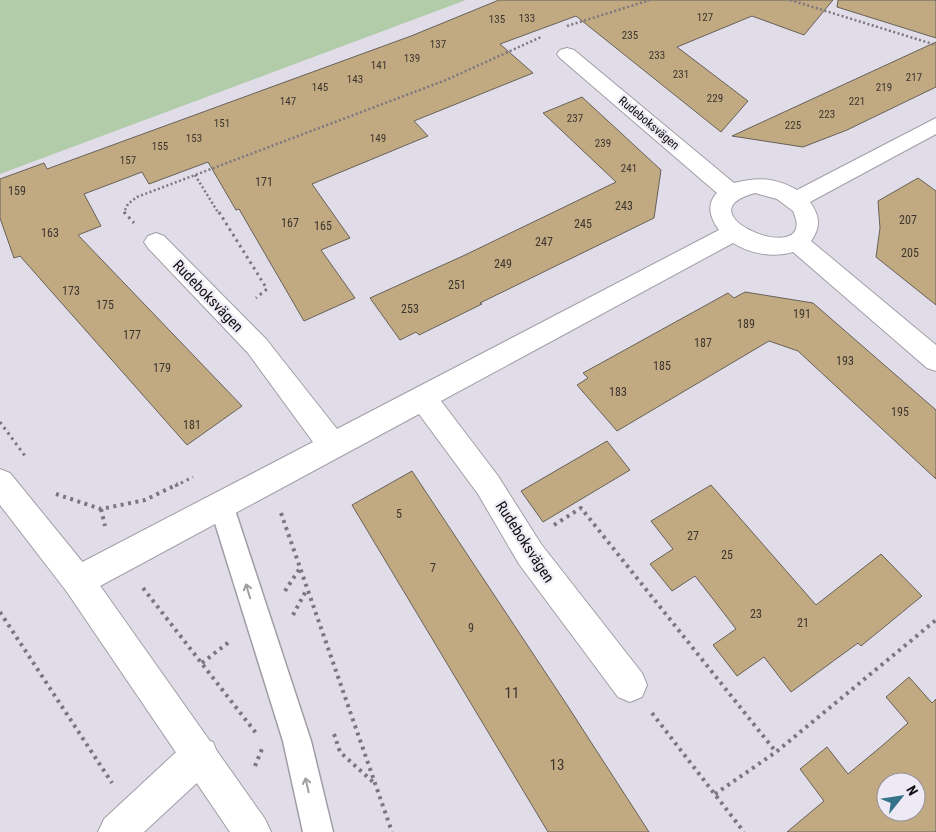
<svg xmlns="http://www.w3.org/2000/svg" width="936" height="832" viewBox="0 0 936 832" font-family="'Roboto Condensed',sans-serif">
	<rect width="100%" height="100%" fill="#e1dde8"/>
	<path fill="#b2cba9" d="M0,0H466L0,174Z"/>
	<path fill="#c1a982" stroke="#676159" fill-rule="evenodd" d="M499,0H833L804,35L752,16L677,47L748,101L721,132L576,16L500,44L533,73L414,121L428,136L312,184L350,238L321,250L355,298L304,321L239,209L236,210L208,162L149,184L142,172L84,194L101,226L78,235L242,406L187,445L20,256L14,258L0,218V179L44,163L47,169L411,36Z
		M838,0H936V38L837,7Z
		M936,42V87L847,130L803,147L732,136Z
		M582,97L661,170L654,218L480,303L482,304L419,335L416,332L400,340L370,298L465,255L616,182L543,113Z
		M918,178L936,191V305L876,257L880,228L878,201Z
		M745,292L813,303L936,410V479L798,351L769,341L617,431L577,385L588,378L583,373L728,293L734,298Z
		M607,441L630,470L543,522L521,491Z
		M412,471L567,705L649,832H548L352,505Z
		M711,485L816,605L881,554L922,596L861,646L858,643L791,692L764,657L737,676L713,645L736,629L713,599L695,576L672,591L650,564L673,549L651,521Z
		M909,677L932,703L936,699V832H787L824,801L800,769L827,747L848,774L883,745L908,723L886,697ZM886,782H916V812H886Z"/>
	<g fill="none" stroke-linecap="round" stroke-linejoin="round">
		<g stroke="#a19da7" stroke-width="3">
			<path id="service" d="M221,493L230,496L233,504L311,741L333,832H303L283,741L209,504L212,496Z"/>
		</g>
		<g stroke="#a19da7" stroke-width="2">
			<path id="minor" d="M567,48L574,50L734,183C757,177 775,177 797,190L936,118V134L810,202C820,216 821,227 811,241L936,345V371L927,368L793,252C773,258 751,254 733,243L441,401L498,476L541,544L642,673L647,685L642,697L630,702L618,697L519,564L478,494L419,414L89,592L78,596L67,592L62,581L67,570L313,442L248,353L148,248L144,242L148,236L156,233L164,236L266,339L337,429L719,230C710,218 706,204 717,193L560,58L557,54L560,50ZM755,193L777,199L793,211C821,271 676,214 755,193Z
				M200,737L213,742L218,755L213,768L144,832H98L104,819L187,742Z"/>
		</g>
		<g stroke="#a19da7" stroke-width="2">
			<path id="tertiary" d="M0,469L10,473L89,570L265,819L271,832H230L67,592L0,505Z"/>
		</g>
		<path stroke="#7a777f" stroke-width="2.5" stroke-dasharray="2 2.5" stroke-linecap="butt" d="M790,0L936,45
			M567,26L650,0
			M195,175L219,214
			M125,214L124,212L128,204L137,197L446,80L541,37"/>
		<path stroke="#7a777f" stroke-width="3" stroke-dasharray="2.5 4" stroke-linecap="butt" d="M124,212L134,223
			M219,212L267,289L256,298
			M0,422L25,456
			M175,486L193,477"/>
		<path stroke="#7a777f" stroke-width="4" stroke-dasharray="3 4.5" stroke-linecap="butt" d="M56,494L101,509L145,500L178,484
			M101,509L105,526
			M281,513L392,832
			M554,525L581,508L776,752
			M143,588L256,733
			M285,591L300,568
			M0,612L112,783
			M293,615L307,589
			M202,663L229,642
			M652,713L744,832
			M334,734L340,752L373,782
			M255,766L262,749
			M715,794L776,752L936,620"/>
		<use href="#service" fill="#fff" fill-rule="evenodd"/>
		<use href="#minor" fill="#fff" fill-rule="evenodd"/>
		<use href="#tertiary" fill="#fff" fill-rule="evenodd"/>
	</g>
	<defs><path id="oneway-shaft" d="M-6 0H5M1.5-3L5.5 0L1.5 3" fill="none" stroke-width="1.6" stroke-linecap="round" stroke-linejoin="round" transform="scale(1.25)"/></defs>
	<g stroke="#9f9fa0">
		<use href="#oneway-shaft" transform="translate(248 591) rotate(-107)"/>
		<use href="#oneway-shaft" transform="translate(307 785) rotate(-103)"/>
	</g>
	<g text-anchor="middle" stroke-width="4.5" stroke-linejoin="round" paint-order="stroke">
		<g font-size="11" fill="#3c352d">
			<text x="705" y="21">127</text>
			<text x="527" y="22">133</text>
			<text x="497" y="23">135</text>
			<text x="630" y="39">235</text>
			<text x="438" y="48">137</text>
			<text x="657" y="59">233</text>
			<text x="412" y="62">139</text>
			<text x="379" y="69">141</text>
			<text x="681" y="78">231</text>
			<text x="914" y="81">217</text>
			<text x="355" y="83">143</text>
			<text x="320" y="91">145</text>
			<text x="884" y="91">219</text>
			<text x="715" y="102">229</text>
			<text x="288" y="105">147</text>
			<text x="857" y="105">221</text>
			<text x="827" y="118">223</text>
			<text x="575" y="122">237</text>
			<text x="222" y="127">151</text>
			<text x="793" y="129">225</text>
			<text x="194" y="142">153</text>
			<text x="378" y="142">149</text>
			<text x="603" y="147">239</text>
			<text x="160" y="150">155</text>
			<text x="128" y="164">157</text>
			<text x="629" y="172">241</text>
		</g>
		<g font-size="12" fill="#0f0e11" stroke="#eeeaf5">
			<text transform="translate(649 123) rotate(40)" y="4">Rudeboksvägen</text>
		</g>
		<g font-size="12" fill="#3c352d">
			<text x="264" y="186">171</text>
			<text x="17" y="195">159</text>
			<text x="624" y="210">243</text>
			<text x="908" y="224">207</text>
			<text x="290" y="227">167</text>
			<text x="583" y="228">245</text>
			<text x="323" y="230">165</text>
			<text x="50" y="237">163</text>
			<text x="544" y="246">247</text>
			<text x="910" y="257">205</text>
			<text x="503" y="268">249</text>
			<text x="457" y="289">251</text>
			<text x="71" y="295">173</text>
			<text x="105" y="309">175</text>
			<text x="410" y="313">253</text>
			<text x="802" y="318">191</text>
			<text x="746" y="328">189</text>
			<text x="132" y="339">177</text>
			<text x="703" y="347">187</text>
			<text x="845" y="365">193</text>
			<text x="662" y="370">185</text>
			<text x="162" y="372">179</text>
			<text x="618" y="396">183</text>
			<text x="900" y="416">195</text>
			<text x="192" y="429">181</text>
			<text x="399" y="518">5</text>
			<text x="693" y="540">27</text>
			<text x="727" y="559">25</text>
			<text x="433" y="572">7</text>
			<text x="756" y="618">23</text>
			<text x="803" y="627">21</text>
			<text x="471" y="632">9</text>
		</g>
		<g font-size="15" fill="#0f0e11" stroke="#eeeaf5">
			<text transform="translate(208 296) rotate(46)" y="5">Rudeboksvägen</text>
			<text transform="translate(525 542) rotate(57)" y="5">Rudeboksvägen</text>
		</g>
		<g font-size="15" fill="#3c352d">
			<text x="512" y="698">11</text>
			<text x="557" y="770">13</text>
		</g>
	</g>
	<g transform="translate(901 797) rotate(60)"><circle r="24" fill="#eeeaf5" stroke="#95929a"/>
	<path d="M0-4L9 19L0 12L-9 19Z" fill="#357388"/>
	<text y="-8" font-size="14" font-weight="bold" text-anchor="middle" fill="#0f0e11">N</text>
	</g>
</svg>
